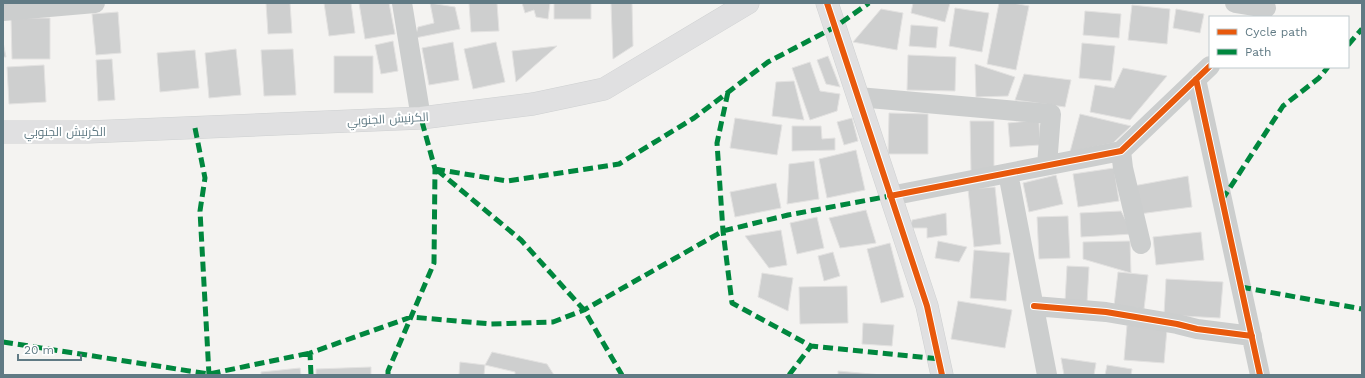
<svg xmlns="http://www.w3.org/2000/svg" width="1365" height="378" viewBox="0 0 1365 378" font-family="'Work Sans',Cairo,sans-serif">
	<rect width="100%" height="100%" fill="#f4f3f1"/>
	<path fill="#cecfcf" stroke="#e3e2e1" d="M266,3H290L292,33L268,34Z
		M324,3H351L355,33L329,36Z
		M359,3H389L395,34L365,39Z
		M430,3L455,7L460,29L415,38L418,27L434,23Z
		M469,3H497L499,31L471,32Z
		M522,3H550L548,19L536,17L534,10L525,13Z
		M554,3H591V19H554Z
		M611,3H632L633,46L613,59Z
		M913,3H950L945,22L911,13Z
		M999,3H1013L1029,6L1016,70L987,64Z
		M1132,5L1170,9L1167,44L1128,40Z
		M955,8L989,13L982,52L949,46Z
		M881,9L903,13L897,50L853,42Z
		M1176,9L1204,14L1200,33L1173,28Z
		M1085,11L1121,14L1119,38L1083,35Z
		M118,12L121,53L96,55L92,14Z
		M11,18H50V59H12Z
		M911,25L938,27L936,48L909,46Z
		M393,41L398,71L381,74L375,45Z
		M3,42L6,57H3Z
		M453,42L459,80L429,85L422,48Z
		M496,42L505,82L473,89L464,49Z
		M1082,43L1115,46L1111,81L1079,78Z
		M557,46L516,82L512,51Z
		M236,49L241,95L209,98L205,53Z
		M293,49L296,95L264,96L261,50Z
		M195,50L199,88L160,92L157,53Z
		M908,55L956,57L955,91L907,90Z
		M334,56H373V93H334Z
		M828,56L840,87L826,84L817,60Z
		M112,59L115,100L98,101L96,60Z
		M810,62L820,91L840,94L837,111L810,120L792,68Z
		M975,64L1015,77L1008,96L976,97Z
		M44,65L46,102L9,104L7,67Z
		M1123,68L1167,76L1130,120L1090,112L1095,85L1114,88Z
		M1024,74L1071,80L1065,107L1015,100Z
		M794,81L804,120L772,116L776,82Z
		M889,113L928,114V154H888Z
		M1080,114L1131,126L1113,143L1070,152Z
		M735,118L782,125L777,155L730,148Z
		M852,118L858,141L844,145L837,122Z
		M1039,120L1040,145L1010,147L1008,123Z
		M970,121H994V171H971Z
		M792,126H821L822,139L835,138V150L792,151Z
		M856,150L865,190L827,198L819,159Z
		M814,161L819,199L787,204L789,164Z
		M1114,168L1119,201L1078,207L1073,174Z
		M1056,175L1063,204L1029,212L1023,183Z
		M1188,176L1192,207L1139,214L1133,186Z
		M776,183L781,208L735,217L730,192Z
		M995,187L1001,244L974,247L968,189Z
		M866,210L876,243L840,248L829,218Z
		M1121,211L1133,234L1081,237L1080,213Z
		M946,213L947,235L927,238V228H911L912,220Z
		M1068,216L1070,258L1039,259L1037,217Z
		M817,217L824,248L797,254L790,223Z
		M781,230L787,265L769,268L745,236Z
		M1201,232L1204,260L1156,265L1153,237Z
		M938,241L967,247L959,262L935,258Z
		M1130,241L1131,273L1083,259V242Z
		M890,243L904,297L881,303L867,249Z
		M974,250L1010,253L1006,301L970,298Z
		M833,252L840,276L824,281L818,256Z
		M1067,266L1089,267L1087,303L1065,302Z
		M1118,272L1148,275L1144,309L1114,306Z
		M762,273L793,278L788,311L758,297Z
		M1166,279L1223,282L1220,318L1164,315Z
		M847,286L848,323L800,324L799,287Z
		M958,301L1012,310L1005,348L951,339Z
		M863,323L894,325L892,346L862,344Z
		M1127,325L1167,329L1164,363L1124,360Z
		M492,352L547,364L554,375H515V372L485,365Z
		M1061,358L1096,363L1094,375H1064Z
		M460,362L485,365L484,375H459Z
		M1107,365L1132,369L1131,375H1105Z
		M371,367V375H316V369Z
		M300,368L301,375H261V372Z
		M838,371L882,375H838Z"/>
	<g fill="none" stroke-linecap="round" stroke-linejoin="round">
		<g stroke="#ced0d1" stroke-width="23">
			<path id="secondary" d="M827,3L927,306L942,375
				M3,132H88L421,118L533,104L604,89L748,3"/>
		</g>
		<path stroke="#cccece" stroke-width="20" d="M402,3L421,118
			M1235,3L1266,8
			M3,11L95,3
			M1196,79L1260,375
			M858,97L1051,114L1047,165
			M1121,151L1123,168L1141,244
			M1008,173L1047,375
			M890,196L1121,151L1210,66
			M1034,306L1106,312L1177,324L1197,329L1252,336"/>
		<use href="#secondary" stroke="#e0e0e1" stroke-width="22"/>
		<path stroke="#00873e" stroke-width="5" stroke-dasharray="10 5" stroke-linecap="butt" d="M1348,45L1362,29
			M728,92L717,143L723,231L732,303L811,346L939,359
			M195,128L205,178L200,211L209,375
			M435,169L507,181L619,164L694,118L768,62L835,27L869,3
			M437,170L521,240L584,310L622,375
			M1222,200L1283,106L1319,78L1328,67
			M1241,287L1362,309
			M3,342L209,374L310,353
			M311,375L310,353L411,317L491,324L553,322L584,310L723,231L788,215L890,196
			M388,375V371L434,263L435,169L421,118
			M789,375L811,346"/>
		<g stroke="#fff" stroke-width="8">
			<path id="cycleway" d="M827,3L927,306L942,375
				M1196,79L1260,375
				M890,196L1121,151L1210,66
				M1034,306L1106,312L1177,324L1197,329L1252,336"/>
		</g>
		<use href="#cycleway" stroke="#e8590c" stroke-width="6"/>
	</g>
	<g text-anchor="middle" stroke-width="4" stroke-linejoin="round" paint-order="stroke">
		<g font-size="12" fill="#607a84" stroke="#fff">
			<text transform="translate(388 119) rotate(-3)" y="4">الكرنيش الجنوبي</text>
			<text x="65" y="136">الكرنيش الجنوبي</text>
		</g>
	</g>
	<rect width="1365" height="378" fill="none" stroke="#607a84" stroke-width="8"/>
	<rect x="1209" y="16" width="140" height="52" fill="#ffffff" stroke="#bfcace"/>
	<rect x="1217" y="29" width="20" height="6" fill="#e8590c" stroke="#bfcace"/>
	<text x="1245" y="36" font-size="12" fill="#607a84">Cycle path</text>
	<rect x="1217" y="49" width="20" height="6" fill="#00873e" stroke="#bfcace"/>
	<text x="1245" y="56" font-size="12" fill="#607a84">Path</text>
	<path d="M18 354v6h63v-6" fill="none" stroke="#607a84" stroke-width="2"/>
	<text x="24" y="354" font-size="12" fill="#607a84" stroke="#ffffff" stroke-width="3" paint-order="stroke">20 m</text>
</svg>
